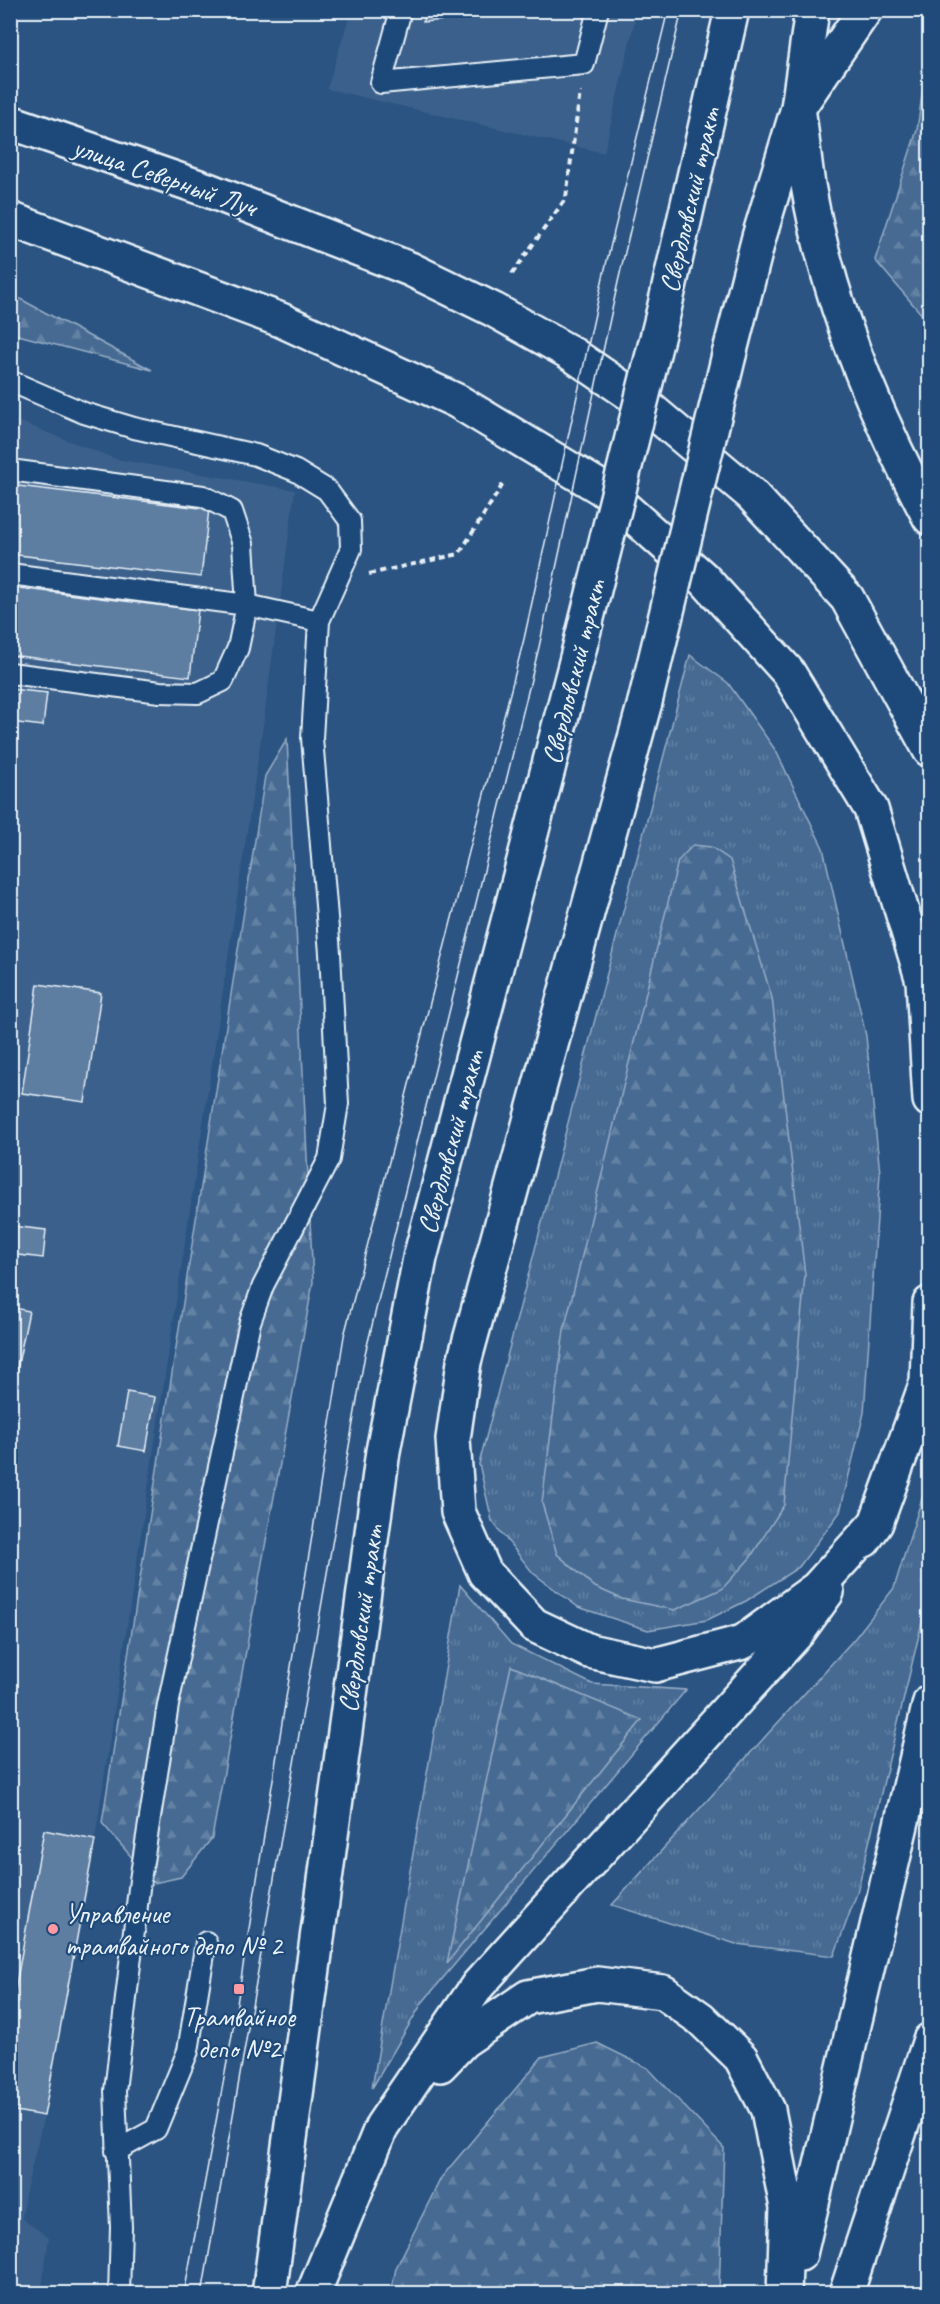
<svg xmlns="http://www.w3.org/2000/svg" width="940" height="2304" viewBox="0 0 940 2304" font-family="Caveat,sans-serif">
	<defs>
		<pattern id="grass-tufts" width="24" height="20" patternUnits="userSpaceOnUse" patternTransform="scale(1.5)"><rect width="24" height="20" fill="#476b93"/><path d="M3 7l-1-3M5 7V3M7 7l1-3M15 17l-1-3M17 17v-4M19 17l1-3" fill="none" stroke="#6281a3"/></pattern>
		<pattern id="forest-firs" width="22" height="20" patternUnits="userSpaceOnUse" patternTransform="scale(1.5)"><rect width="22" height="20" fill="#476b93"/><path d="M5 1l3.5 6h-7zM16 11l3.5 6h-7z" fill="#6281a3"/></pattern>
	</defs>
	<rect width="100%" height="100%" fill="#2b5482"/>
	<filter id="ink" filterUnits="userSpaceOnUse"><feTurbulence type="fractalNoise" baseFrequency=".0167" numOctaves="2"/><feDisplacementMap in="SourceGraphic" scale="12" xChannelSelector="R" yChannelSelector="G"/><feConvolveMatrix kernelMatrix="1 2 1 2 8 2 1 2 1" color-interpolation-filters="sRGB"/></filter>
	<g filter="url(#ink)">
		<path fill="#3a608b" d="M351,11H637L604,153L327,89Z
			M10,418L116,459L295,490L263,726L95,1839L44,2116L25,2195L22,2219L49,2237L41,2294L10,2293Z"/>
		<path fill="url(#grass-tufts)" stroke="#98aec6" stroke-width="1.5" d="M690,655L728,683L776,751L823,848L866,1036L880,1173L864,1413L840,1512L799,1567L746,1601L707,1620L648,1630L578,1607L533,1573L492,1521L479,1464Z
			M929,1476L930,1584L923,1618L857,1893L834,1956L736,1944L612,1905L855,1638L894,1588Z
			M460,1585L511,1644L592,1684L686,1690L422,2003L372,2088Z"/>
		<path fill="url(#forest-firs)" stroke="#98aec6" stroke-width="1.5" d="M929,46V323L875,260L917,130Z
			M11,294L152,370L18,335L11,331Z
			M287,739L313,1282L212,1838L181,1877L154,1883L102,1823L265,776Z
			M693,845L711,847L730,860L772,998L805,1275L784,1505L750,1558L722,1589L675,1610L622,1599L595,1587L557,1554L542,1503L564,1330L678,861Z
			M511,1666L642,1720L447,1963Z
			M597,2043L648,2068L724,2148L719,2293H391L396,2268L441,2178L542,2057Z"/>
		<path fill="#5d7da1" stroke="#e8f1f8" stroke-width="1.5" d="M426,10H559L423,22Z
			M10,485L209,509L201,577L10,554Z
			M10,587L198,610L190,677L10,655Z
			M10,689L47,693L43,726L10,722Z
			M38,984L101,993L85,1102L22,1093Z
			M11,1226L46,1230L43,1258L10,1254Z
			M10,1307L29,1311L10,1403Z
			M127,1392L155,1397L146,1451L118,1446Z
			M44,1830L95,1840L44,2116L10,2110V2018Z"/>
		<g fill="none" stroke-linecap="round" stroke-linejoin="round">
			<g stroke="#e8f1f8" stroke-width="24">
				<path id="lane" d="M401,10L381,83L584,64L598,10
					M10,381L84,413L134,428L256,455L296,471L327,490L350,521L351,549L319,621L312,738L330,953L338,1104L329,1159L263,1286L250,1322L168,1705L140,1880L115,2091L121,2227L119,2294
					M10,470L203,496L232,511L243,544L247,605L238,648L223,681L198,693L160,692L10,673
					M10,574L247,605L319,621
					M116,2151L156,2129L188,2051L206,1942"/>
			</g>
			<g stroke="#e8f1f8" stroke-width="38">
				<path id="secondary" d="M798,108L865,10"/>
			</g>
			<g stroke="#e8f1f8" stroke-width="38">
				<path id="primary" d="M798,108C802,133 804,159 808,185C828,301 874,414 930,518
					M10,122L208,190L410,269L494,310L569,352L638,399L751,494L847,598L930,750
					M10,219L281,320L457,401L603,489L703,578L788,672L871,809L923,981L930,1100
					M663,314L732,10
					M729,355L759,237L798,108L812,10
					M645,702L464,1362L453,1439L458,1512L485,1573L534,1625L589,1651L655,1665L743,1642L817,1588L876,1523
					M864,1540L876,1523L927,1382L930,1303
					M440,2065L463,2041L528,1997L597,1984L663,1992L701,2019L741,2058L768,2110L787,2207L784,2294
					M800,2254L930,1702
					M269,2294L383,1451L420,1258L577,658
					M313,2294L382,2126L478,1985L798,1632L827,1592
					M846,2294L930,2040"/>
			</g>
			<path stroke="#e8f1f8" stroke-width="4" stroke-dasharray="6 4.5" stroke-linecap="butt" d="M512,274L566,198L580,92
				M369,574L459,554L505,481"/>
			<use href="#lane" stroke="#1f4a7a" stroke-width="20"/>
			<use href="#secondary" stroke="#1f4a7a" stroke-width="33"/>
			<use href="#primary" stroke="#1f4a7a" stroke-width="33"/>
			<path stroke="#e8f1f8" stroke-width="1.5" d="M184,2294L232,2035L344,1336L524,639L603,277L668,10
				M202,2294L365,1354L539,647L618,282L682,10"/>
			<g stroke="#e8f1f8" stroke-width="38" stroke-linecap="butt">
				<path id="primary-bridge" d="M577,658L663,314
					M645,702L729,355"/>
			</g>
			<use href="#primary-bridge" stroke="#1f4a7a" stroke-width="33"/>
		</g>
	</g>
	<g fill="#ff9aa2" stroke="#1f4a7a" stroke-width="2">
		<circle cx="53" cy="1929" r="6"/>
		<rect x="233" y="1983" width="12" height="12" rx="3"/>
	</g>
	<g text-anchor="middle" stroke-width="4.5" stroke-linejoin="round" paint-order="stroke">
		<g font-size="28" fill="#e8f1f8" stroke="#1f4a7a">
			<text transform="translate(165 176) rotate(19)" y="10">улица Северный Луч</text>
			<text transform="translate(689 200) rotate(-77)" y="10">Свердловский тракт</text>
			<text transform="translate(573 672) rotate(-76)" y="10">Свердловский тракт</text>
			<text transform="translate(450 1142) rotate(-75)" y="10">Свердловский тракт</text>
			<text transform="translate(360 1619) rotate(-82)" y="10">Свердловский тракт</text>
		</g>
		<g font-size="28" fill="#e8f1f8" stroke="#1f4a7a" text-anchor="start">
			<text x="65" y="1923">Управление<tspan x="65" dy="32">трамвайного депо № 2</tspan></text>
			<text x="239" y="2026" text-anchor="middle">Трамвайное<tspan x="239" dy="32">депо №2</tspan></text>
		</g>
	</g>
	<rect width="940" height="2304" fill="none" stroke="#1f4a7a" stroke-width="36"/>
	<rect x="18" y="18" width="904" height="2268" fill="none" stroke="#e8f1f8" stroke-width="2" filter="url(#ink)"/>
</svg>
